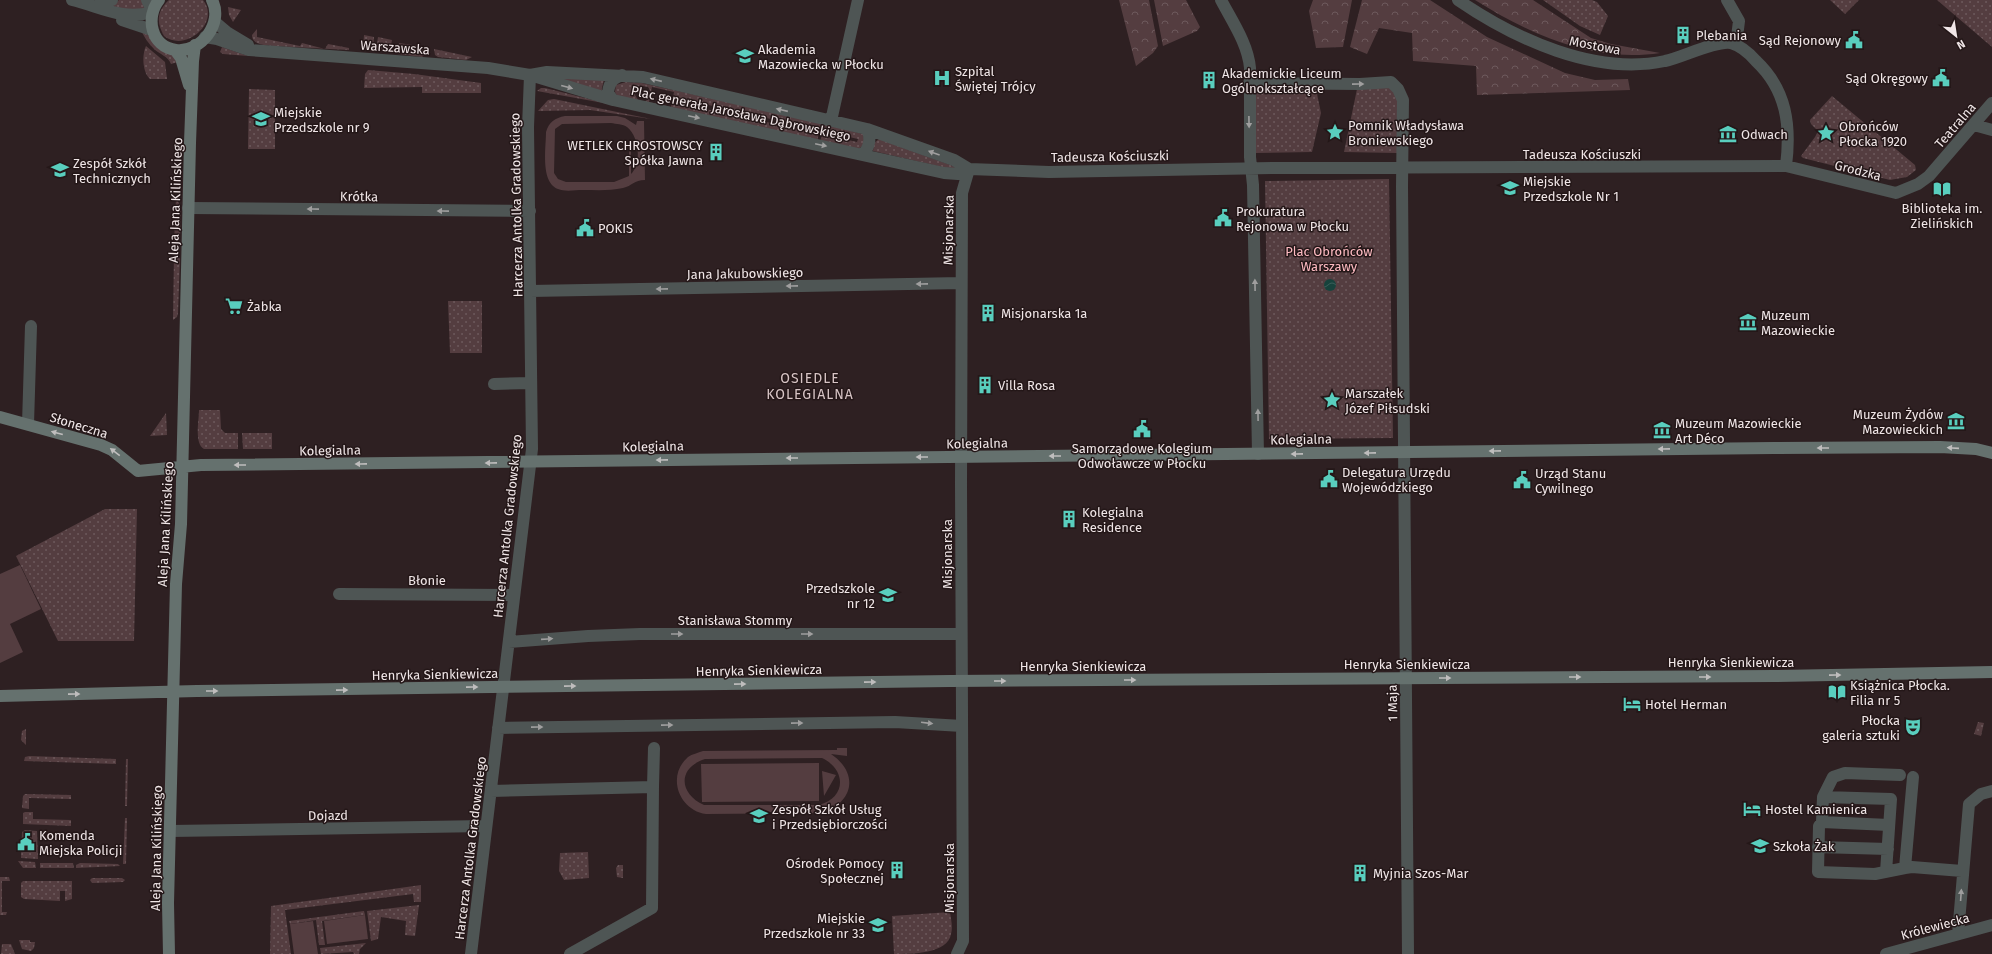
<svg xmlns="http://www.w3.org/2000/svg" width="1992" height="954" viewBox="0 0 1992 954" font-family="'Fira Sans',sans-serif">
	<defs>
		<pattern id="green-dots" width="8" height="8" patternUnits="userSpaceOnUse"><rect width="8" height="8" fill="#543d40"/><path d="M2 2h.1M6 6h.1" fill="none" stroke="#6d595c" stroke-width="1.8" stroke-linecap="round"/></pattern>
		<pattern id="forest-crowns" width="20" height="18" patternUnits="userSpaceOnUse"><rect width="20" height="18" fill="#543d40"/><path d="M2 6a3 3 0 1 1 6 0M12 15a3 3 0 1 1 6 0" fill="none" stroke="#6d595c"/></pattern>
		<pattern id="water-waves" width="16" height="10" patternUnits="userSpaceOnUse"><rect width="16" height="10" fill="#17423c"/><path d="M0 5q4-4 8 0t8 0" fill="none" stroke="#395d58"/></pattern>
	</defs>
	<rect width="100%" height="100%" fill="#2e2022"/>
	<path fill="url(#green-dots)" d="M119,0H142L146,8L133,12L112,6Z
		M169,0H203C221,22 186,53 164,36C156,22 157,11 169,0Z
		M1543,0H1592L1597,2L1608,16L1600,35L1580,26Z
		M1830,0H1859L1845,14Z
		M1937,0H1992V47Z
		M228,7L241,10L233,22L229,15Z
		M257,29V37L300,46L302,43L325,49L328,44L349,48V50L273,46C265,45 252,45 252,35Z
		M141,30L173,54L178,62L171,64C168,56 159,54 154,49C148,43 144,37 141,30Z
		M364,35L374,37L373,50H363Z
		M378,37L392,40L390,51L376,50Z
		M399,43L426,47L425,54L422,57L398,54Z
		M146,46L165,62L167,79H150C142,72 142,54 146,46Z
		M222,47L248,56L223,54L220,52Z
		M434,49L472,57L466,60L438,57L435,55Z
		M368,70L414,74L481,83V93H422V87L364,88L365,74Z
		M543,76L604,80L601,92Z
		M626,82L642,83L821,123L820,130L673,97L674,92L652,87L651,92L648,87L642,86L636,89L635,95L638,100L644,102L650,98L649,102L671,107L672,102L819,133L817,141L617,96L615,92L616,85Z
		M1388,86L1398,96L1397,153L1344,152L1357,89Z
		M541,88H545L609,104L537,91Z
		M1261,88L1316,89L1321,113L1312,152L1255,153V90Z
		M249,89L275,90V149H248Z
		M1832,96L1915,165L1916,170L1907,177L1890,180L1803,158L1801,156L1815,137L1818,131L1811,124L1810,120Z
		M554,99L651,119L590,110L538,111L548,100Z
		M825,124L863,134L865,143L860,148L856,149L820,142L822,134L857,142L858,139L823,131Z
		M879,139L956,167L955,170L873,151L874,143Z
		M1389,179L1393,438L1269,439L1265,181Z
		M176,198L181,207L180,237L179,241L174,244Z
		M174,253L178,255L180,259L178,313L177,317L173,320Z
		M448,301H482V353H450Z
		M199,410H220L221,429L225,433H238V449H204C194,443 199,421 199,410Z
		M166,413L167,435L150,436Z
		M242,433H272V449H243Z
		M105,509H137L134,641H58L16,556Z
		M1978,722L1984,723L1981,736L1974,734Z
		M26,729V745L21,740L22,731Z
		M29,756L116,759V764L24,761L25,757Z
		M126,759H128L127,806H125Z
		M25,794L71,795V799L29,798V809L22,808L23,796Z
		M25,812H33V819L71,820V826L23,824V813Z
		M125,818H127L126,864H123Z
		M25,830L37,831L38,859L21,858L22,832Z
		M588,852L589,878L564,880L559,871L560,853Z
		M18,861L35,862L36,868H23Z
		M40,863H73L74,868H40Z
		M80,863L118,864L120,866L76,868V865Z
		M618,865H623V878L617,877L616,868Z
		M0,877H9L10,881H2V912H7L6,915H0Z
		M92,878H122L125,880L123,882L92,883L90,880Z
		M23,881H72V899L65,901V891H60V901L24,899L21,897V883Z
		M421,885V902H414L413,894L285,910L291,954H270L271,906Z
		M419,905L415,936L405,935L406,921L381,917L378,939L371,941L367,911Z
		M364,911L365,915L322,921L325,945H319L316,920L290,924L289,921Z
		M950,912C951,919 953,927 951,934C948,954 911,954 894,954L892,916Z
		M19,940H30V942H35L34,948L31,951L22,949Z
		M366,943L360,949L359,954H354L353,952L321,954L320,948Z
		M2,944H11L15,954H1Z"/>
	<path fill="url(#forest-crowns)" d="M1119,0H1149L1158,46L1153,53L1136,66Z
		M1154,0H1186L1200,27L1197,31L1163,46Z
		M1313,0H1352L1343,47L1316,48L1309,11Z
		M1362,0H1430L1487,37L1565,73L1595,80L1628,79L1630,90L1477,95L1476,66L1413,61L1412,33L1379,28L1367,54L1350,47Z
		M1475,0H1533L1591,38L1611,44L1660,53C1593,63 1531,35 1475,0Z"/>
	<path fill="#543d40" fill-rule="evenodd" d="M565,116H617L625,118L636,125L637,121H644L645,180C634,180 632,186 623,188C610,191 596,190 583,190C575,190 565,192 558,189C540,182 546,148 546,132C549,122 555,118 565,116ZM611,123C616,124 623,124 627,127C639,136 642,163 631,174V145H629V176L614,182H566L558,179L554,173L555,129L562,124Z
		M20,565L41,609L10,624L23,652L0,663V574Z
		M837,748H847V756L831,754C859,773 854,802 822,813L706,814C679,810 666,776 688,757C692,754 698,753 703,751L837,750ZM822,758C847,770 846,798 819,805H704C679,794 677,768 705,759Z
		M819,763V801L702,802L701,764Z
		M822,771L836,775L824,796Z
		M365,915L368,939L327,944L324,921Z
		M313,921L318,954H294L290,924Z"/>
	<path fill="url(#water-waves)" d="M1324 285a6 6 0 1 1 12 0a6 6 0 1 1-12 0Z"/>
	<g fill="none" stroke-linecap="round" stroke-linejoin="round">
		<path stroke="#4e5554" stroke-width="12" d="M72,0C99,6 123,21 152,12
			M147,0L152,10
			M1221,0C1232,21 1248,44 1250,68V157L1253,185L1258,454
			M1458,0C1515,39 1595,76 1665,61C1681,58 1716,40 1731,43C1741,46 1750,54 1756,61C1787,90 1791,126 1786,166
			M1727,0L1739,21L1736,45
			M96,6L112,0
			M122,20L152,30
			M215,22L228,33L248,45
			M205,37L217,39L249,50L488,68L530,75L613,100L944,173L958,174L969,169L1049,172L1276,168L1786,166L1896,193L1918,184L1929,176L1992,103
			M530,75L547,72L643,77L867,129L954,160L969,169
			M1249,83L1360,84L1391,82L1398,89L1403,100L1402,186L1408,954
			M613,100L608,93C609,83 612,79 622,75
			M831,121L858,0
			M1974,125L1992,130
			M863,154C870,147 871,138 867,129
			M188,208L530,211
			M530,291L961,283
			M494,384L531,383
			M28,424L31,326
			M339,594L514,595
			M509,642L588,636L640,634H961
			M498,728L895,722L962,726
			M1900,775L1845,773L1833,777L1823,797L1822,822L1819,826L1818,872L1875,874L1905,868
			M1913,777L1905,868L1912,867L1962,871
			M491,791L653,787L654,748
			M1823,797L1891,799L1886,872
			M1822,822L1889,825
			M170,831L485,826
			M1818,847L1888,849
			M1958,934L1969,804L1981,794L1992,791
			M471,954L532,449L528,127L530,75
			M570,954L652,908L653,787
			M957,954L963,941L961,484L962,193L969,169
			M1886,954L1992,925"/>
		<path stroke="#65716e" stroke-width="12" d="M159,0C145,17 151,47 176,50C201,53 224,23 212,0
			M175,50L181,58L189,85
			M0,417L101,445L112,450L138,471L201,465L1773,448L1940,447L1976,449L1992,453
			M0,696L197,691L950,681L1774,676L1992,672
			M169,954L168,903L176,584L181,524L190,143L193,61L195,45"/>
	</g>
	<defs><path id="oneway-solid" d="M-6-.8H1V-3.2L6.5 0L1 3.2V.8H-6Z"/></defs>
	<g fill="#9f9e9e">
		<use href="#oneway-solid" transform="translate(656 80) rotate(-167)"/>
		<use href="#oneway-solid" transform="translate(1358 84) rotate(-1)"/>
		<use href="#oneway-solid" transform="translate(567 87) rotate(15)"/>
		<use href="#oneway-solid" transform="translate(782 110) rotate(-167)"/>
		<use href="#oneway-solid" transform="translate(694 117) rotate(12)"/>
		<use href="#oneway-solid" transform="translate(1249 122) rotate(89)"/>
		<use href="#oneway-solid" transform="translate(821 145) rotate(12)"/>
		<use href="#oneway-solid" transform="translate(934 153) rotate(-160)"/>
		<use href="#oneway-solid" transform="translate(313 209) rotate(-179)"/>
		<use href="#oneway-solid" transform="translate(443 211) rotate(-179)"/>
		<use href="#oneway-solid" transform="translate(922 284) rotate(179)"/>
		<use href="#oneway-solid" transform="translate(1255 285) rotate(-91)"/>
		<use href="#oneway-solid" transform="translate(792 286) rotate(179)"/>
		<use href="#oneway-solid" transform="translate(662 289) rotate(179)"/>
		<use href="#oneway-solid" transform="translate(1258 415) rotate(-91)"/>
		<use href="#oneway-solid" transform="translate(677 634)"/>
		<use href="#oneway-solid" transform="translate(807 634)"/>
		<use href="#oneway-solid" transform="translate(547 639) rotate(-4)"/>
		<use href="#oneway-solid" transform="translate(797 723) rotate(-1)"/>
		<use href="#oneway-solid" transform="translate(927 723) rotate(7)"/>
		<use href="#oneway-solid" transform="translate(667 725) rotate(-1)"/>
		<use href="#oneway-solid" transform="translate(537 727) rotate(-1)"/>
		<use href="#oneway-solid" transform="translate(1961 895) rotate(-86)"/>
	</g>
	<g fill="#bfbdbd">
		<use href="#oneway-solid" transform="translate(57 433) rotate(-165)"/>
		<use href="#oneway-solid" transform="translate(1823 448) rotate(180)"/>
		<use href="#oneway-solid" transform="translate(1953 448) rotate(-176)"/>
		<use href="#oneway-solid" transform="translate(1664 449) rotate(179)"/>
		<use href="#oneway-solid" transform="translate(1495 451) rotate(179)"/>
		<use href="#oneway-solid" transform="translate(115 452) rotate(-143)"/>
		<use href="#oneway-solid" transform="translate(1370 453) rotate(179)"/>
		<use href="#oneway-solid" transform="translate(1297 454) rotate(179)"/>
		<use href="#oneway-solid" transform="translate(1055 456) rotate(180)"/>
		<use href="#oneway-solid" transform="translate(922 457) rotate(180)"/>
		<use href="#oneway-solid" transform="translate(792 458) rotate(180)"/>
		<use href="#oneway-solid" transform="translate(662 460) rotate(179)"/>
		<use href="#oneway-solid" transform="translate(491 463) rotate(179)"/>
		<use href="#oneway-solid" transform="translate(361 464) rotate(179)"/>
		<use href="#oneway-solid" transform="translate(240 465) rotate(180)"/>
		<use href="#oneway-solid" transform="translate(1835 675) rotate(-1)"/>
		<use href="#oneway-solid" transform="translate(1575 677)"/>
		<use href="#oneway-solid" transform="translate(1705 677)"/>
		<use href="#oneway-solid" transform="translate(1445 678)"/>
		<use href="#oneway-solid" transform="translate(1130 680)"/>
		<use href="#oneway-solid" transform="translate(1000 681)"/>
		<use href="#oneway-solid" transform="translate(870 682) rotate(-1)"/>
		<use href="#oneway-solid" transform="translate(740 684) rotate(-1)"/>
		<use href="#oneway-solid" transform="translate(570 686) rotate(-1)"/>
		<use href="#oneway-solid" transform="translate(472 687) rotate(-1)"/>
		<use href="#oneway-solid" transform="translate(342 690) rotate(-1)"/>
		<use href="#oneway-solid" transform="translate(212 691)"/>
		<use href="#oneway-solid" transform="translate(74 694) rotate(-1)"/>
	</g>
	<defs>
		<g id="building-bare" transform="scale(1.38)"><path d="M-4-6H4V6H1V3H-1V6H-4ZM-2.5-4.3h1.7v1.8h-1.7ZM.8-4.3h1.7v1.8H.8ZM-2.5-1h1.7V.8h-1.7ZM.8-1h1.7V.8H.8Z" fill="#59cebe" stroke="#241718" stroke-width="2.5" paint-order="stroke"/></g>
		<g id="civic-bare" transform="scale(1.38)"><path d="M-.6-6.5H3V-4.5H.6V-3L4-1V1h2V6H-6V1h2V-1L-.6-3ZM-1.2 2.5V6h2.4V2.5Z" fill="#59cebe" stroke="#241718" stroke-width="2.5" paint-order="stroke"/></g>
		<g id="university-bare" transform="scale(1.38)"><path d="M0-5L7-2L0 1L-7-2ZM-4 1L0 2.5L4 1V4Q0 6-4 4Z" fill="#59cebe" stroke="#241718" stroke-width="2.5" paint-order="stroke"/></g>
		<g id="hospital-bare" transform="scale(1.38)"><path d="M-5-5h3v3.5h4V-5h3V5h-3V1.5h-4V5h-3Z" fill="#59cebe" stroke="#241718" stroke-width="2.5" paint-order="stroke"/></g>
		<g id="school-bare" transform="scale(1.38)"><path d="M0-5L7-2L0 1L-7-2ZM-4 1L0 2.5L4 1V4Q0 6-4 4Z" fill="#59cebe" stroke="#241718" stroke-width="2.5" paint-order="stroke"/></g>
		<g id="sight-bare" transform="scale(1.38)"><path d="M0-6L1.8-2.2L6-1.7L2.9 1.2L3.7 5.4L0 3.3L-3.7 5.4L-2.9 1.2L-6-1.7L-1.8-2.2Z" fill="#59cebe" stroke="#241718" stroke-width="2.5" paint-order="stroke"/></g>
		<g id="museum-bare" transform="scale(1.38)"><path d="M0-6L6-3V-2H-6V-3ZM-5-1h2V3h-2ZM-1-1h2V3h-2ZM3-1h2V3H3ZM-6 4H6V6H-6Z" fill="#59cebe" stroke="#241718" stroke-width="2.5" paint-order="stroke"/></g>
		<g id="library-bare" transform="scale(1.38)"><path d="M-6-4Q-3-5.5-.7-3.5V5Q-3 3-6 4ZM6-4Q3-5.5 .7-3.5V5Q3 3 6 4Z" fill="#59cebe" stroke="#241718" stroke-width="2.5" paint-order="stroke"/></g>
		<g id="supermarket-bare" transform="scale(1.38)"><path d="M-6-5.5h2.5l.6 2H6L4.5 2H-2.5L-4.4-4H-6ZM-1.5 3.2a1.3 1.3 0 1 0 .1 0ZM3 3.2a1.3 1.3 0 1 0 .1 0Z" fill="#59cebe" stroke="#241718" stroke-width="2.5" paint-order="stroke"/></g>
		<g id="hotel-bare" transform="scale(1.38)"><path d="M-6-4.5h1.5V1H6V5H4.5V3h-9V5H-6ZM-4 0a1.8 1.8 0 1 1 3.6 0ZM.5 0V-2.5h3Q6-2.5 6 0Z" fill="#59cebe" stroke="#241718" stroke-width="2.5" paint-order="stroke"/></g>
		<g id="theatre-bare" transform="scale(1.38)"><path d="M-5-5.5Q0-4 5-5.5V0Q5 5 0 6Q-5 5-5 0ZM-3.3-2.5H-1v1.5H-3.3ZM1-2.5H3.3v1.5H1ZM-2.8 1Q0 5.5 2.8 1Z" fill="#59cebe" stroke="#241718" stroke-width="2.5" paint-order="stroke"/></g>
	</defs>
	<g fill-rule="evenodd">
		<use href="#building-bare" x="1683" y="35"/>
		<use href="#civic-bare" x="1854" y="40"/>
		<use href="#university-bare" x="745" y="56"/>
		<use href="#hospital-bare" x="942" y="78"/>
		<use href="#civic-bare" x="1941" y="78"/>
		<use href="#building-bare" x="1209" y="80"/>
		<use href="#school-bare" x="261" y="119"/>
		<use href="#sight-bare" x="1335" y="132"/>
		<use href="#sight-bare" x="1826" y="133"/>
		<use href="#museum-bare" x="1728" y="134"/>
		<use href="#building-bare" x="716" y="152"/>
		<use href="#school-bare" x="60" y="170"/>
		<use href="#school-bare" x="1510" y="188"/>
		<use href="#library-bare" x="1942" y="189"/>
		<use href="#civic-bare" x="1223" y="218"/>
		<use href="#civic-bare" x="585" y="228"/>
		<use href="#supermarket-bare" x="234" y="306"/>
		<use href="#building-bare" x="988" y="313"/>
		<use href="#museum-bare" x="1748" y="322"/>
		<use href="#building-bare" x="985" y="385"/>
		<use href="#sight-bare" x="1332" y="400"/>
		<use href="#museum-bare" x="1956" y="421"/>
		<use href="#civic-bare" x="1142" y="429"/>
		<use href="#museum-bare" x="1662" y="430"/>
		<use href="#civic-bare" x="1329" y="479"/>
		<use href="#civic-bare" x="1522" y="480"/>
		<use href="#building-bare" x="1069" y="519"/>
		<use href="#school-bare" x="888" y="595"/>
		<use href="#library-bare" x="1837" y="692"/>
		<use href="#hotel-bare" x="1632" y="704"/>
		<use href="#theatre-bare" x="1913" y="727"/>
		<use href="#hotel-bare" x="1752" y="809"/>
		<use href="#university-bare" x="759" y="816"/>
		<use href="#civic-bare" x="26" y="842"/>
		<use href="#school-bare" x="1760" y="846"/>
		<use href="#building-bare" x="897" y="870"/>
		<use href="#building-bare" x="1360" y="873"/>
		<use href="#school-bare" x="878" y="925"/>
	</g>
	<g text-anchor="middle" stroke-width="3" stroke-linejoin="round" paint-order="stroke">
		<g font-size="13" fill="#f0e6e7" stroke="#241718" text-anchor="start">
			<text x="1696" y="40">Plebania</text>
			<text x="1841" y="45" text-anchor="end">Sąd Rejonowy</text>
			<text x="758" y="54">Akademia<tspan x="758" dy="15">Mazowiecka w Płocku</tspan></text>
			<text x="955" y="76">Szpital<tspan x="955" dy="15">Świętej Trójcy</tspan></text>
			<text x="1222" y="78">Akademickie Liceum<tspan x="1222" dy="15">Ogólnokształcące</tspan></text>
			<text x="1928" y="83" text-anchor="end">Sąd Okręgowy</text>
			<text x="274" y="117">Miejskie<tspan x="274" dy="15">Przedszkole nr 9</tspan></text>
			<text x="1348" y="130">Pomnik Władysława<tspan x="1348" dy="15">Broniewskiego</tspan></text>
			<text x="1839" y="131">Obrońców<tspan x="1839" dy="15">Płocka 1920</tspan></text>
			<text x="1741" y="139">Odwach</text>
			<text x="703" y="150" text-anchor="end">WETLEK CHROSTOWSCY<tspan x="703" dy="15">Spółka Jawna</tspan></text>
			<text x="73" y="168">Zespół Szkół<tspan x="73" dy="15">Technicznych</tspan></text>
			<text x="1523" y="186">Miejskie<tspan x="1523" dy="15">Przedszkole Nr 1</tspan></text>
			<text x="1942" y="213" text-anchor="middle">Biblioteka im.<tspan x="1942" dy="15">Zielińskich</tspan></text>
			<text x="1236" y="216">Prokuratura<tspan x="1236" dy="15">Rejonowa w Płocku</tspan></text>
			<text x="598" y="233">POKIS</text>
			<text x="247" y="311">Żabka</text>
			<text x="1001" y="318">Misjonarska 1a</text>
			<text x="1761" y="320">Muzeum<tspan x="1761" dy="15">Mazowieckie</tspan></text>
			<text x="998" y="390">Villa Rosa</text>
			<text x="1345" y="398">Marszałek<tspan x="1345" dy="15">Józef Piłsudski</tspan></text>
			<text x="1943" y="419" text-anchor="end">Muzeum Żydów<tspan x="1943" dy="15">Mazowieckich</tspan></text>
			<text x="1675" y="428">Muzeum Mazowieckie<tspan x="1675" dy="15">Art Déco</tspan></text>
			<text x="1142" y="453" text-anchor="middle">Samorządowe Kolegium<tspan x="1142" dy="15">Odwoławcze w Płocku</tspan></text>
			<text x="1342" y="477">Delegatura Urzędu<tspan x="1342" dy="15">Wojewódzkiego</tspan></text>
			<text x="1535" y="478">Urząd Stanu<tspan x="1535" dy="15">Cywilnego</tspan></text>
			<text x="1082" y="517">Kolegialna<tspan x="1082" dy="15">Residence</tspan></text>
			<text x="875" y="593" text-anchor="end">Przedszkole<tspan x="875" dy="15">nr 12</tspan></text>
			<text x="1850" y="690">Książnica Płocka.<tspan x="1850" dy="15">Filia nr 5</tspan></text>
			<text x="1645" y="709">Hotel Herman</text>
			<text x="1900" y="725" text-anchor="end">Płocka<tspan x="1900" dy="15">galeria sztuki</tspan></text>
			<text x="772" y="814">Zespół Szkół Usług<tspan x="772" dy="15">i Przedsiębiorczości</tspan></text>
			<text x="1765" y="814">Hostel Kamienica</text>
			<text x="39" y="840">Komenda<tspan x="39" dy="15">Miejska Policji</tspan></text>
			<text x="1773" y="851">Szkoła Żak</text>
			<text x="884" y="868" text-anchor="end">Ośrodek Pomocy<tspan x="884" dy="15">Społecznej</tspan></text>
			<text x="1373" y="878">Myjnia Szos-Mar</text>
			<text x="865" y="923" text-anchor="end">Miejskie<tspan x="865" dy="15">Przedszkole nr 33</tspan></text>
		</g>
		<g font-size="13" fill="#f0e6e7" stroke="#241718">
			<text transform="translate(1595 45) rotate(11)" y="5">Mostowa</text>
			<text transform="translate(395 47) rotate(4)" y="5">Warszawska</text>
			<text transform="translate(741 113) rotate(12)" y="5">Plac generała Jarosława Dąbrowskiego</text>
			<text transform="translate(1955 125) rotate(-49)" y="5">Teatralna</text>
			<text x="1582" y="159">Tadeusza Kościuszki</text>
			<text transform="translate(1110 156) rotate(-1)" y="5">Tadeusza Kościuszki</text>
			<text transform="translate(1858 170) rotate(14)" y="5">Grodzka</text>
			<text transform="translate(359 196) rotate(1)" y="5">Krótka</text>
			<text transform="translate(175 200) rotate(-88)" y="5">Aleja Jana Kilińskiego</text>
			<text transform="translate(516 205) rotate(-91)" y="5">Harcerza Antolka Gradowskiego</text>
			<text transform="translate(948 230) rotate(-89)" y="5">Misjonarska</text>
			<text transform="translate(745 273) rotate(-1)" y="5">Jana Jakubowskiego</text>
			<text transform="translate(79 425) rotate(17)" y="5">Słoneczna</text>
			<text transform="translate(1301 439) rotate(-1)" y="5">Kolegialna</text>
			<text transform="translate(977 443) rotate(-1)" y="5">Kolegialna</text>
			<text transform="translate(653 446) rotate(-1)" y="5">Kolegialna</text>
			<text transform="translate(330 450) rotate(-1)" y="5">Kolegialna</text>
			<text transform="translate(165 524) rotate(-87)" y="5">Aleja Jana Kilińskiego</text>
			<text transform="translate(507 526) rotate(-84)" y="5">Harcerza Antolka Gradowskiego</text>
			<text transform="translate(947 554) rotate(-90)" y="5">Misjonarska</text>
			<text x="427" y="585">Błonie</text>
			<text x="735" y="625">Stanisława Stommy</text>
			<text x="1731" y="667">Henryka Sienkiewicza</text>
			<text x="1407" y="669">Henryka Sienkiewicza</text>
			<text x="1083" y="671">Henryka Sienkiewicza</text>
			<text transform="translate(759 670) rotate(-1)" y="5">Henryka Sienkiewicza</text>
			<text transform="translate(435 674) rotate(-1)" y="5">Henryka Sienkiewicza</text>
			<text transform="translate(1392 703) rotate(-91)" y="5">1 Maja</text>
			<text transform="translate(328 815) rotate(-1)" y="5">Dojazd</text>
			<text transform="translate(156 848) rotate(-89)" y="5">Aleja Jana Kilińskiego</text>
			<text transform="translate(470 848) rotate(-83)" y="5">Harcerza Antolka Gradowskiego</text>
			<text transform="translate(949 878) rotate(-90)" y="5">Misjonarska</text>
			<text transform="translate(1935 926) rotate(-15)" y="5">Królewiecka</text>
		</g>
		<g font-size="13" fill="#febbc2" stroke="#241718">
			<text x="1329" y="256">Plac Obrońców<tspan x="1329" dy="15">Warszawy</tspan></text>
		</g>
		<g font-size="14" letter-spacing="1" fill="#d7c4c5" stroke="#241718">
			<text x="810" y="383">OSIEDLE<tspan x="810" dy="16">KOLEGIALNA</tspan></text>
		</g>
	</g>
	<g transform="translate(1956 36) rotate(150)" stroke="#241718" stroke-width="3" paint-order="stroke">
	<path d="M0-3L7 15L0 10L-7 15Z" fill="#f0e6e7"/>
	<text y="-6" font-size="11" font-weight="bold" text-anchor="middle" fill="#f0e6e7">N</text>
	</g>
</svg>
